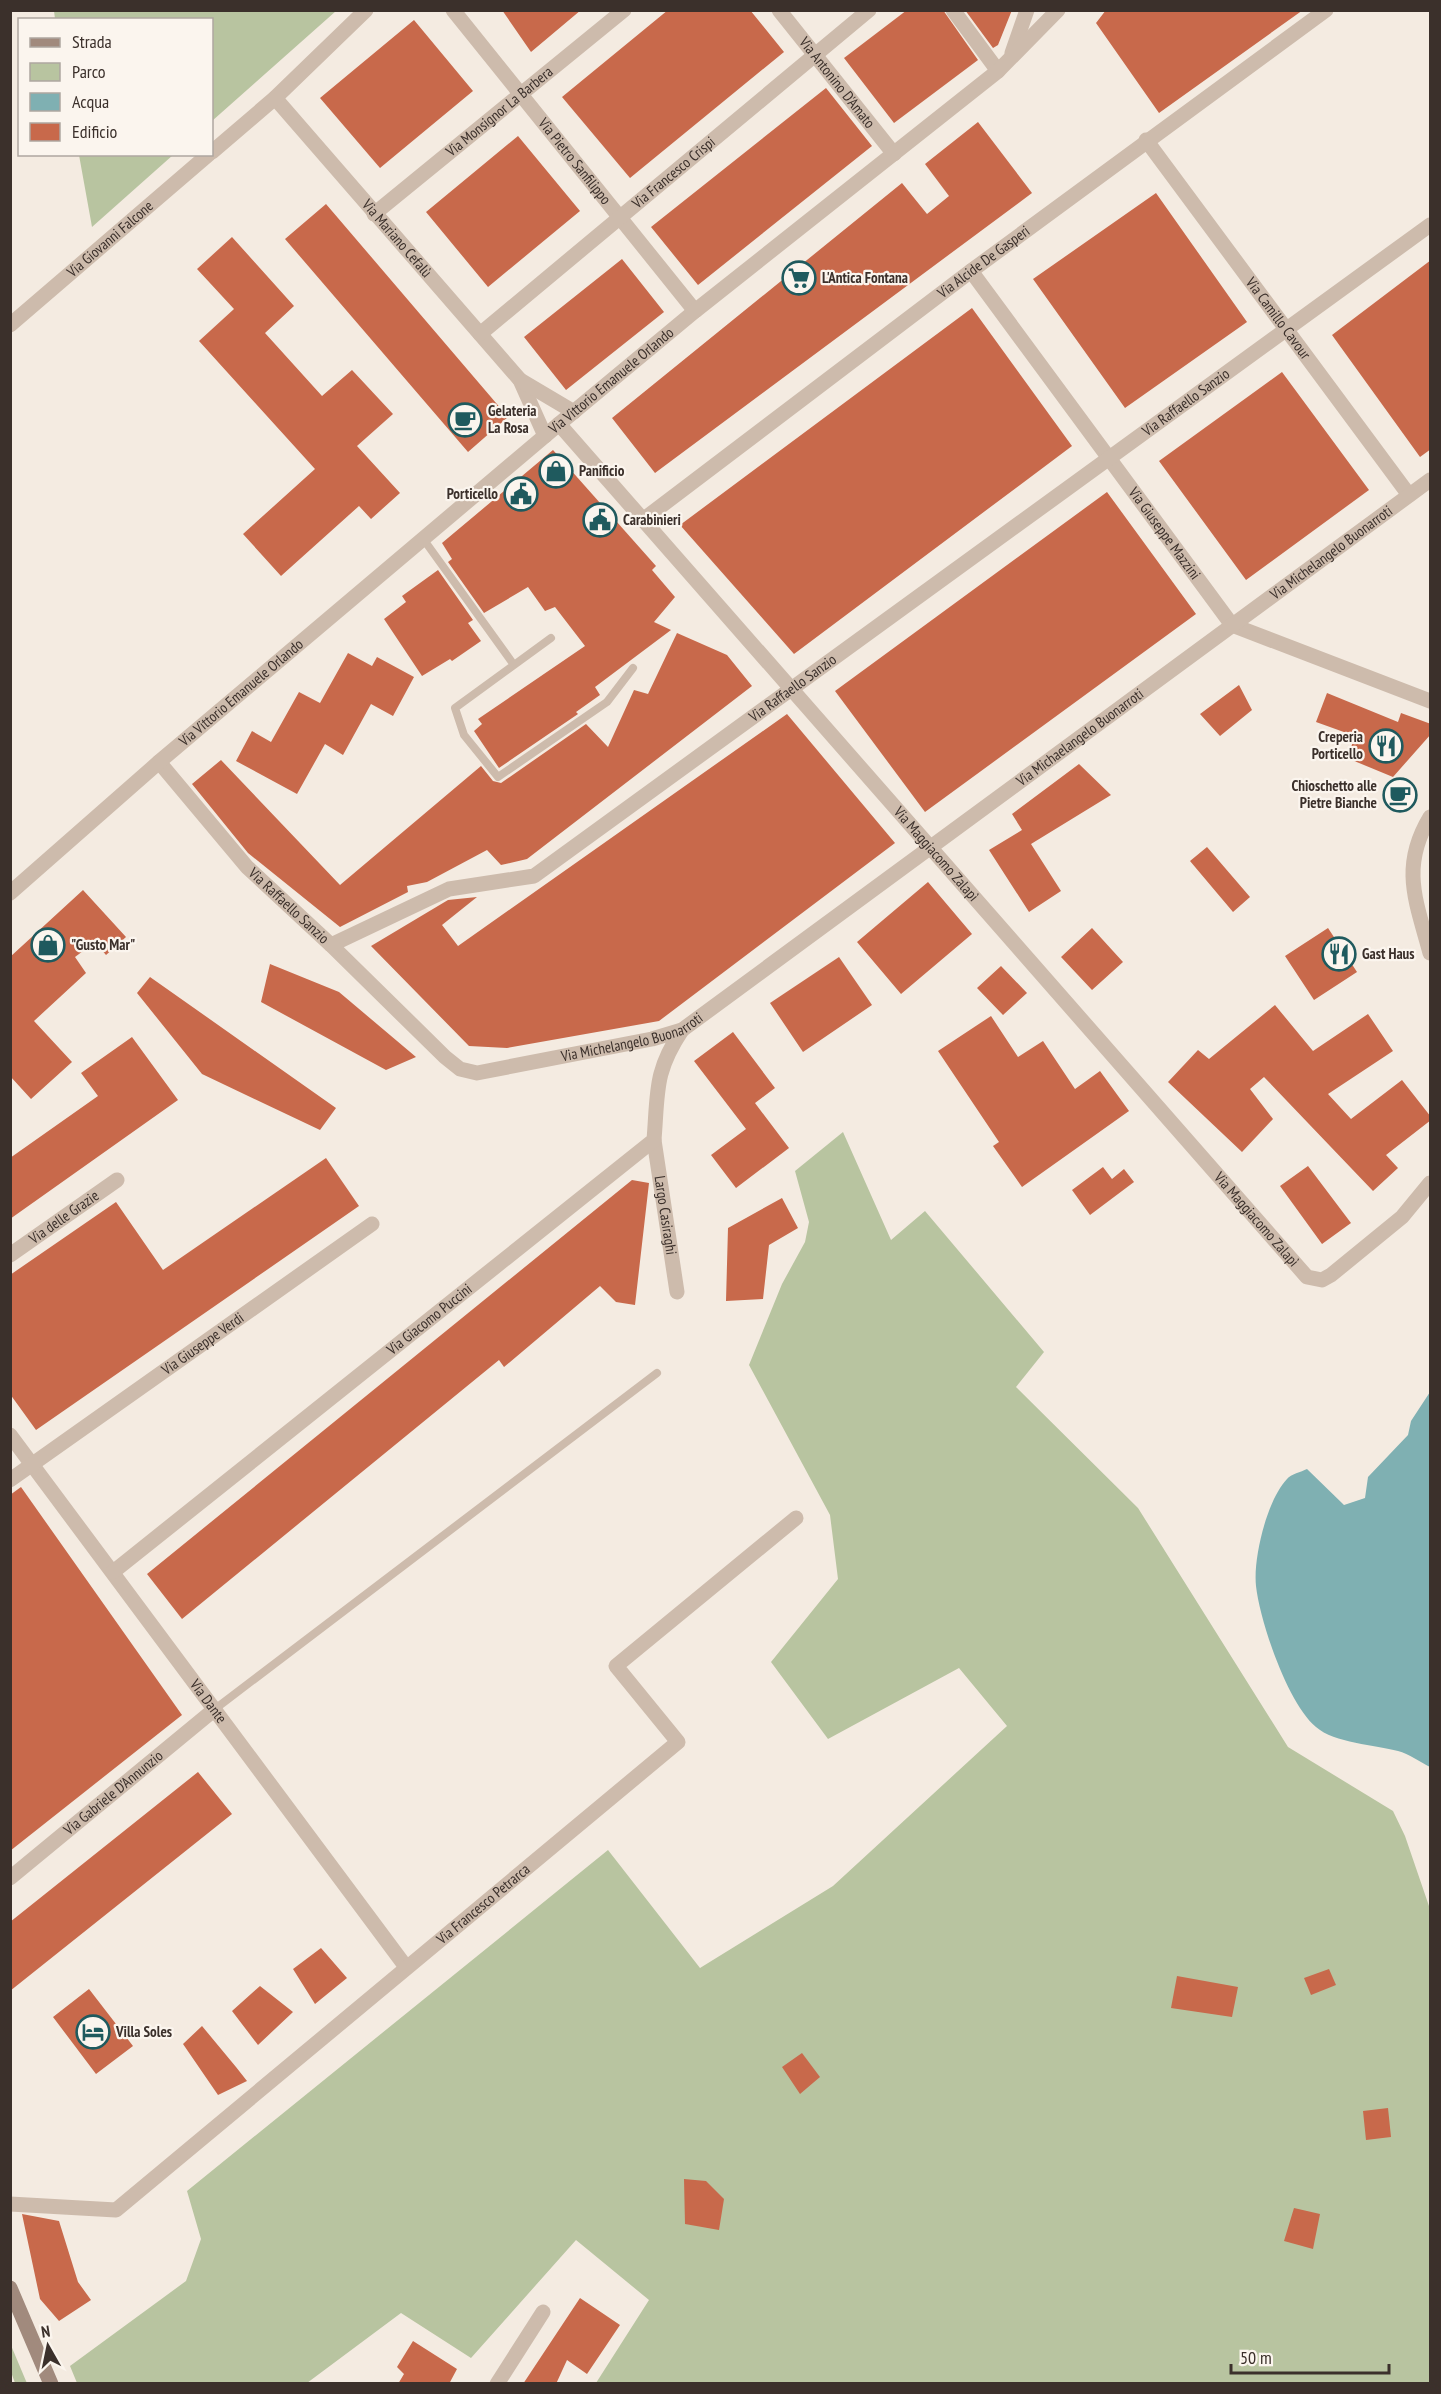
<svg xmlns="http://www.w3.org/2000/svg" width="1441" height="2394" viewBox="0 0 1441 2394" font-family="'PT Sans Narrow',sans-serif">
	<rect width="100%" height="100%" fill="#f4ebe1"/>
	<path fill="#b8c4a0" d="M54,11V10L336,11L212,121V20L55,19Z
		M79,155V154L173,155L92,227Z
		M843,1132L891,1240L925,1211L1044,1352L1016,1387L1138,1508L1288,1747L1393,1811L1405,1836L1430,1909V2383H596L649,2300L576,2240L471,2358L401,2313L307,2383H77L70,2366L186,2281L201,2239L187,2191L608,1850L700,1968L833,1886L1007,1726L959,1668L828,1739L771,1662L838,1579L830,1515L749,1365L782,1284L805,1242L809,1222L795,1171Z
		M10,2343L26,2381L27,2383H15L11,2372Z"/>
	<path fill="#7fb0b2" d="M1430,1392V1767C1420,1762 1409,1754 1398,1751C1376,1745 1334,1743 1316,1727C1288,1704 1260,1622 1256,1586C1253,1558 1267,1500 1287,1479C1291,1474 1301,1472 1307,1469L1344,1505L1365,1498L1368,1477L1408,1435L1411,1421Z"/>
	<path fill="#c8694b" d="M502,10H581L531,52Z
		M668,10H750L784,52L630,178L562,97Z
		M907,10H943L978,60L894,123L844,58Z
		M965,10H1012L998,45L993,48Z
		M1106,10H1303L1159,113L1096,23Z
		M414,20L473,91L380,168L320,98Z
		M826,88L872,146L698,285L651,227Z
		M978,122L1032,193L655,473L612,418L902,183L927,214L949,196L925,164Z
		M518,136L580,211L488,287L426,212Z
		M1156,193L1247,322L1125,408L1033,279Z
		M326,204L508,417L468,452L285,239Z
		M232,237L294,306L265,333L322,396L352,370L393,414L357,446L400,493L371,519L359,506L281,576L243,534L315,469L199,341L234,309L197,269Z
		M622,259L664,312L566,390L524,337Z
		M1431,260V449L1420,457L1332,335Z
		M972,308L1072,446L794,654L680,525Z
		M1282,372L1369,490L1246,580L1159,461Z
		M553,450L656,566L652,570L675,597L654,622L671,630L595,687L600,695L576,712L578,714L499,768L474,731L482,724L478,719L585,646L555,607L545,611L528,587L484,613L448,562L452,559L442,543Z
		M1107,492L1196,614L925,812L835,691Z
		M438,570L473,620L468,623L481,641L452,661L450,659L422,676L384,619L406,602L402,596Z
		M677,633L727,655L752,686L527,859L501,865L487,850L427,882L407,886L408,892L340,927L248,853L192,784L221,760L340,885L481,766L493,781L501,783L586,724L608,747L634,690L648,694Z
		M348,653L372,666L377,657L414,677L393,716L371,704L343,755L325,744L297,794L236,761L252,731L271,742L299,692L320,703Z
		M1239,685L1252,710L1220,736L1200,714Z
		M1327,693L1398,722L1401,713L1431,724V734L1393,777L1347,758L1355,736L1316,722Z
		M787,714L895,843L659,1021L507,1048L469,1046L371,946L448,900L477,897L442,925L458,946Z
		M1079,764L1111,795L1031,844L1061,891L1029,912L989,850L1022,830L1012,814Z
		M1394,783L1406,788L1409,796L1406,803L1399,804L1391,800L1389,794Z
		M1207,847L1250,897L1233,912L1190,861Z
		M928,882L972,934L901,994L857,942Z
		M83,890L126,937L106,955L95,942L75,957L86,973L34,1021L72,1062L31,1099L10,1076V957Z
		M1092,928L1123,962L1092,990L1061,957Z
		M1328,928L1357,972L1314,1000L1285,956Z
		M839,957L872,1005L803,1052L770,1003Z
		M270,964L339,992L416,1057L386,1070L261,1002Z
		M1001,966L1027,993L1003,1015L977,988Z
		M150,977L336,1108L320,1130L202,1074L137,993Z
		M1275,1005L1313,1051L1368,1014L1393,1051L1328,1094L1351,1119L1402,1080L1431,1117V1120L1386,1155L1398,1168L1373,1191L1264,1077L1250,1089L1273,1119L1242,1152L1168,1082L1198,1050L1209,1059Z
		M991,1016L1018,1057L1043,1041L1075,1089L1100,1071L1129,1111L1022,1187L993,1146L999,1142L938,1051Z
		M733,1032L775,1088L755,1103L789,1148L736,1188L711,1155L746,1129L694,1061Z
		M132,1037L178,1100L10,1219V1158L98,1096L81,1073Z
		M326,1158L359,1206L36,1430L10,1394V1275L116,1202L163,1270Z
		M1308,1166L1351,1223L1322,1244L1280,1186Z
		M1103,1167L1112,1179L1124,1169L1134,1182L1090,1215L1072,1190Z
		M632,1180L649,1183L635,1305L616,1302L600,1286L504,1367L499,1360L182,1619L147,1574Z
		M782,1198L798,1228L769,1245L763,1299L726,1301L728,1228Z
		M21,1487L182,1715L10,1851V1495Z
		M198,1772L232,1814L10,1991V1922Z
		M321,1948L347,1978L315,2004L293,1969Z
		M1329,1969L1336,1985L1311,1995L1304,1978Z
		M1177,1976L1238,1987L1232,2017L1171,2008Z
		M260,1986L293,2012L258,2045L232,2011Z
		M89,1989L133,2046L96,2074L53,2017Z
		M202,2026L236,2067L247,2081L218,2095L183,2044Z
		M802,2053L820,2077L800,2094L782,2067Z
		M1388,2108L1391,2137L1366,2140L1363,2111Z
		M684,2179L706,2181L724,2199L719,2230L685,2224Z
		M1294,2208L1320,2214L1313,2249L1284,2241Z
		M22,2214L59,2221L78,2282L91,2300L59,2321L40,2299Z
		M580,2298L620,2325L587,2374L567,2360L556,2384H523Z
		M413,2341L457,2369L449,2384H398L404,2374L397,2367Z"/>
	<g fill="none" stroke-linecap="round" stroke-linejoin="round">
		<path stroke="#cdbbac" stroke-width="8" d="M424,540L514,665
			M551,638L455,708L464,735L498,777L607,702L633,668
			M215,1709L657,1373"/>
		<g stroke="#cdbbac" stroke-width="15">
			<path id="s1" d="M453,10L695,311"/>
			<path id="s2" d="M779,10L894,154"/>
			<path d="M953,10L998,71"/>
			<path d="M1012,53L1027,10"/>
			<path id="s3" d="M275,98L520,380L545,436"/>
			<path id="s4" d="M1146,140L1409,495"/>
			<path id="s5" d="M374,214L624,10"/>
			<path id="s6" d="M971,271L1232,625L1430,701"/>
			<path id="s7" d="M480,334L869,10"/>
			<path d="M520,380L574,412"/>
			<path id="s8" d="M559,424L1307,1277L1322,1280L1331,1275L1402,1217L1430,1183"/>
			<path id="s9" d="M644,519L971,271L1326,10"/>
			<path id="s10" d="M159,762L247,867L331,945L449,889L534,876L1430,225"/>
			<path d="M1430,817C1400,867 1416,901 1430,953"/>
			<path id="s11" d="M10,893L159,762L559,424L695,311L998,71L1058,10"/>
			<path id="s12" d="M331,945L445,1057L460,1069L477,1073L652,1039L682,1030L1430,480"/>
			<path id="s13" d="M654,1140L677,1292"/>
			<path id="s14" d="M10,1255L117,1180"/>
			<path id="s15" d="M10,1435L406,1967"/>
			<path id="s16" d="M10,1480L372,1224"/>
			<path id="s17" d="M113,1572L654,1140C658,1091 654,1072 682,1030"/>
			<path id="s18" d="M10,1878L215,1709"/>
			<path id="s19" d="M10,2204L116,2210L678,1742L616,1666L796,1518"/>
			<path d="M497,2384L543,2312"/>
		</g>
		<g stroke="#cdbbac" stroke-width="15">
			<path d="M212,152L275,98L366,10"/>
			<path id="s20" d="M10,325L209,154"/>
		</g>
		<path stroke="#a18a7d" stroke-width="15" d="M10,2288L51,2384"/>
	</g>
	<defs>
		<g id="supermarket-ring" transform="scale(1.725)"><circle r="9.5" fill="#fbf5ee" stroke="#1f5a5e" stroke-width="1.5"/><path d="M-6-5.5h2.5l.6 2H6L4.5 2H-2.5L-4.4-4H-6ZM-1.5 3.2a1.3 1.3 0 1 0 .1 0ZM3 3.2a1.3 1.3 0 1 0 .1 0Z" fill="#1f5a5e"/></g>
		<g id="cafe-ring" transform="scale(1.725)"><circle r="9.5" fill="#fbf5ee" stroke="#1f5a5e" stroke-width="1.5"/><path d="M-5.5-4.5H6V0H3Q3 3.5 0 3.5H-2.5Q-5.5 3.5-5.5 0ZM3-3.2v2h1.7v-2ZM-6 4.5H4V6H-6Z" fill="#1f5a5e"/></g>
		<g id="shop-ring" transform="scale(1.725)"><circle r="9.5" fill="#fbf5ee" stroke="#1f5a5e" stroke-width="1.5"/><path d="M-5-2.5h2.3a2.7 3.5 0 0 1 5.4 0H5L5.5 6h-11ZM-1.5-2.5h3a1.5 2.3 0 0 0-3 0Z" fill="#1f5a5e"/></g>
		<g id="civic-ring" transform="scale(1.725)"><circle r="9.5" fill="#fbf5ee" stroke="#1f5a5e" stroke-width="1.5"/><path d="M-.6-6.5H3V-4.5H.6V-3L4-1V1h2V6H-6V1h2V-1L-.6-3ZM-1.2 2.5V6h2.4V2.5Z" fill="#1f5a5e"/></g>
		<g id="restaurant-ring" transform="scale(1.725)"><circle r="9.5" fill="#fbf5ee" stroke="#1f5a5e" stroke-width="1.5"/><path d="M-5-6h1v4h1v-4h1v4h1v-4h1v5L-1.5 .5V6h-2V.5L-5-1ZM5-6V6H3V1.5H1.5Q1.5-4 5-6Z" fill="#1f5a5e"/></g>
		<g id="hotel-ring" transform="scale(1.725)"><circle r="9.5" fill="#fbf5ee" stroke="#1f5a5e" stroke-width="1.5"/><path d="M-6-4.5h1.5V1H6V5H4.5V3h-9V5H-6ZM-4 0a1.8 1.8 0 1 1 3.6 0ZM.5 0V-2.5h3Q6-2.5 6 0Z" fill="#1f5a5e"/></g>
	</defs>
	<g fill-rule="evenodd">
		<use href="#supermarket-ring" x="799" y="278"/>
		<use href="#cafe-ring" x="465" y="420"/>
		<use href="#shop-ring" x="556" y="471"/>
		<use href="#civic-ring" x="521" y="494"/>
		<use href="#civic-ring" x="600" y="520"/>
		<use href="#restaurant-ring" x="1386" y="746"/>
		<use href="#cafe-ring" x="1400" y="795"/>
		<use href="#shop-ring" x="48" y="945"/>
		<use href="#restaurant-ring" x="1339" y="954"/>
		<use href="#hotel-ring" x="93" y="2032"/>
	</g>
	<g text-anchor="middle" stroke-width="4.5" stroke-linejoin="round" paint-order="stroke">
		<g font-size="15" fill="#3b302b" stroke="#fbf5ee">
			<text dy="5" stroke="none"><textPath href="#s2" startOffset="93">Via Antonino D'Amato</textPath></text>
			<text dy="5" stroke="none"><textPath href="#s5" startOffset="162">Via Monsignor La Barbera</textPath></text>
			<text dy="5" stroke="none"><textPath href="#s1" startOffset="194">Via Pietro Sanfilippo</textPath></text>
			<text dy="5" stroke="none"><textPath href="#s7" startOffset="252">Via Francesco Crispi</textPath></text>
			<text dy="5" stroke="none"><textPath href="#s3" startOffset="186">Via Mariano Cefalù</textPath></text>
			<text dy="5" stroke="none"><textPath href="#s20" startOffset="132">Via Giovanni Falcone</textPath></text>
			<text dy="5" stroke="none"><textPath href="#s9" startOffset="426">Via Alcide De Gasperi</textPath></text>
			<text dy="5" stroke="none"><textPath href="#s4" startOffset="222">Via Camillo Cavour</textPath></text>
			<text dy="5" stroke="none"><textPath href="#s11" startOffset="790">Via Vittorio Emanuele Orlando</textPath></text>
			<text dy="5" stroke="none"><textPath href="#s10" startOffset="1274">Via Raffaello Sanzio</textPath></text>
			<text dy="5" stroke="none"><textPath href="#s6" startOffset="326">Via Giuseppe Mazzini</textPath></text>
			<text dy="5" stroke="none"><textPath href="#s12" startOffset="1212">Via Michelangelo Buonarroti</textPath></text>
			<text dy="5" stroke="none"><textPath href="#s10" startOffset="788">Via Raffaello Sanzio</textPath></text>
			<text dy="5" stroke="none"><textPath href="#s11" startOffset="306">Via Vittorio Emanuele Orlando</textPath></text>
			<text dy="5" stroke="none"><textPath href="#s12" startOffset="900">Via Michaelangelo Buonarroti</textPath></text>
			<text dy="5" stroke="none"><textPath href="#s8" startOffset="572">Via Maggiacomo Zalapì</textPath></text>
			<text dy="5" stroke="none"><textPath href="#s10" startOffset="194">Via Raffaello Sanzio</textPath></text>
			<text dy="5" stroke="none"><textPath href="#s12" startOffset="356">Via Michelangelo Buonarroti</textPath></text>
			<text dy="5" stroke="none"><textPath href="#s13" startOffset="76">Largo Casiraghi</textPath></text>
			<text dy="5" stroke="none"><textPath href="#s14" startOffset="66">Via delle Grazie</textPath></text>
			<text dy="5" stroke="none"><textPath href="#s8" startOffset="1058">Via Maggiacomo Zalapì</textPath></text>
			<text dy="5" stroke="none"><textPath href="#s17" startOffset="405">Via Giacomo Puccini</textPath></text>
			<text dy="5" stroke="none"><textPath href="#s16" startOffset="236">Via Giuseppe Verdi</textPath></text>
			<text dy="5" stroke="none"><textPath href="#s15" startOffset="332">Via Dante</textPath></text>
			<text dy="5" stroke="none"><textPath href="#s18" startOffset="134">Via Gabriele D'Annunzio</textPath></text>
			<text dy="5" stroke="none"><textPath href="#s19" startOffset="584">Via Francesco Petrarca</textPath></text>
		</g>
		<g font-size="15" font-weight="bold" fill="#3b302b" stroke="#fbf5ee" text-anchor="start">
			<text x="822" y="283">L'Antica Fontana</text>
			<text x="488" y="416">Gelateria<tspan x="488" dy="17">La Rosa</tspan></text>
			<text x="579" y="476">Panificio</text>
			<text x="498" y="499" text-anchor="end">Porticello</text>
			<text x="623" y="525">Carabinieri</text>
			<text x="1363" y="742" text-anchor="end">Creperia<tspan x="1363" dy="17">Porticello</tspan></text>
			<text x="1377" y="791" text-anchor="end">Chioschetto alle<tspan x="1377" dy="17">Pietre Bianche</tspan></text>
			<text x="71" y="950">"Gusto Mar"</text>
			<text x="1362" y="959">Gast Haus</text>
			<text x="116" y="2037">Villa Soles</text>
		</g>
	</g>
	<rect width="1441" height="2394" fill="none" stroke="#3b302b" stroke-width="24"/>
	<rect x="18" y="18" width="195" height="138" fill="#fbf5ee" stroke="#aea6a0" stroke-width="1.5"/>
	<rect x="30" y="38" width="30" height="9" fill="#a18a7d" stroke="#aea6a0" stroke-width="1.5"/>
	<text x="72" y="48" font-size="18" fill="#3b302b">Strada</text>
	<rect x="30" y="63" width="30" height="18" fill="#b8c4a0" stroke="#aea6a0" stroke-width="1.5"/>
	<text x="72" y="78" font-size="18" fill="#3b302b">Parco</text>
	<rect x="30" y="93" width="30" height="18" fill="#7fb0b2" stroke="#aea6a0" stroke-width="1.5"/>
	<text x="72" y="108" font-size="18" fill="#3b302b">Acqua</text>
	<rect x="30" y="123" width="30" height="18" fill="#c8694b" stroke="#aea6a0" stroke-width="1.5"/>
	<text x="72" y="138" font-size="18" fill="#3b302b">Edificio</text>
	<g transform="translate(48 2346) rotate(351)" stroke="#fbf5ee" stroke-width="4.5" paint-order="stroke">
	<path d="M0-4.5L10 22L0 15L-10 22Z" fill="#3b302b"/>
	<text y="-9" font-size="16" font-weight="bold" text-anchor="middle" fill="#3b302b">N</text>
	</g>
	<path d="M1231 2364v9h158v-9" fill="none" stroke="#3b302b" stroke-width="3"/>
	<text x="1240" y="2364" font-size="18" fill="#3b302b" stroke="#fbf5ee" stroke-width="4.5" paint-order="stroke">50 m</text>
</svg>
